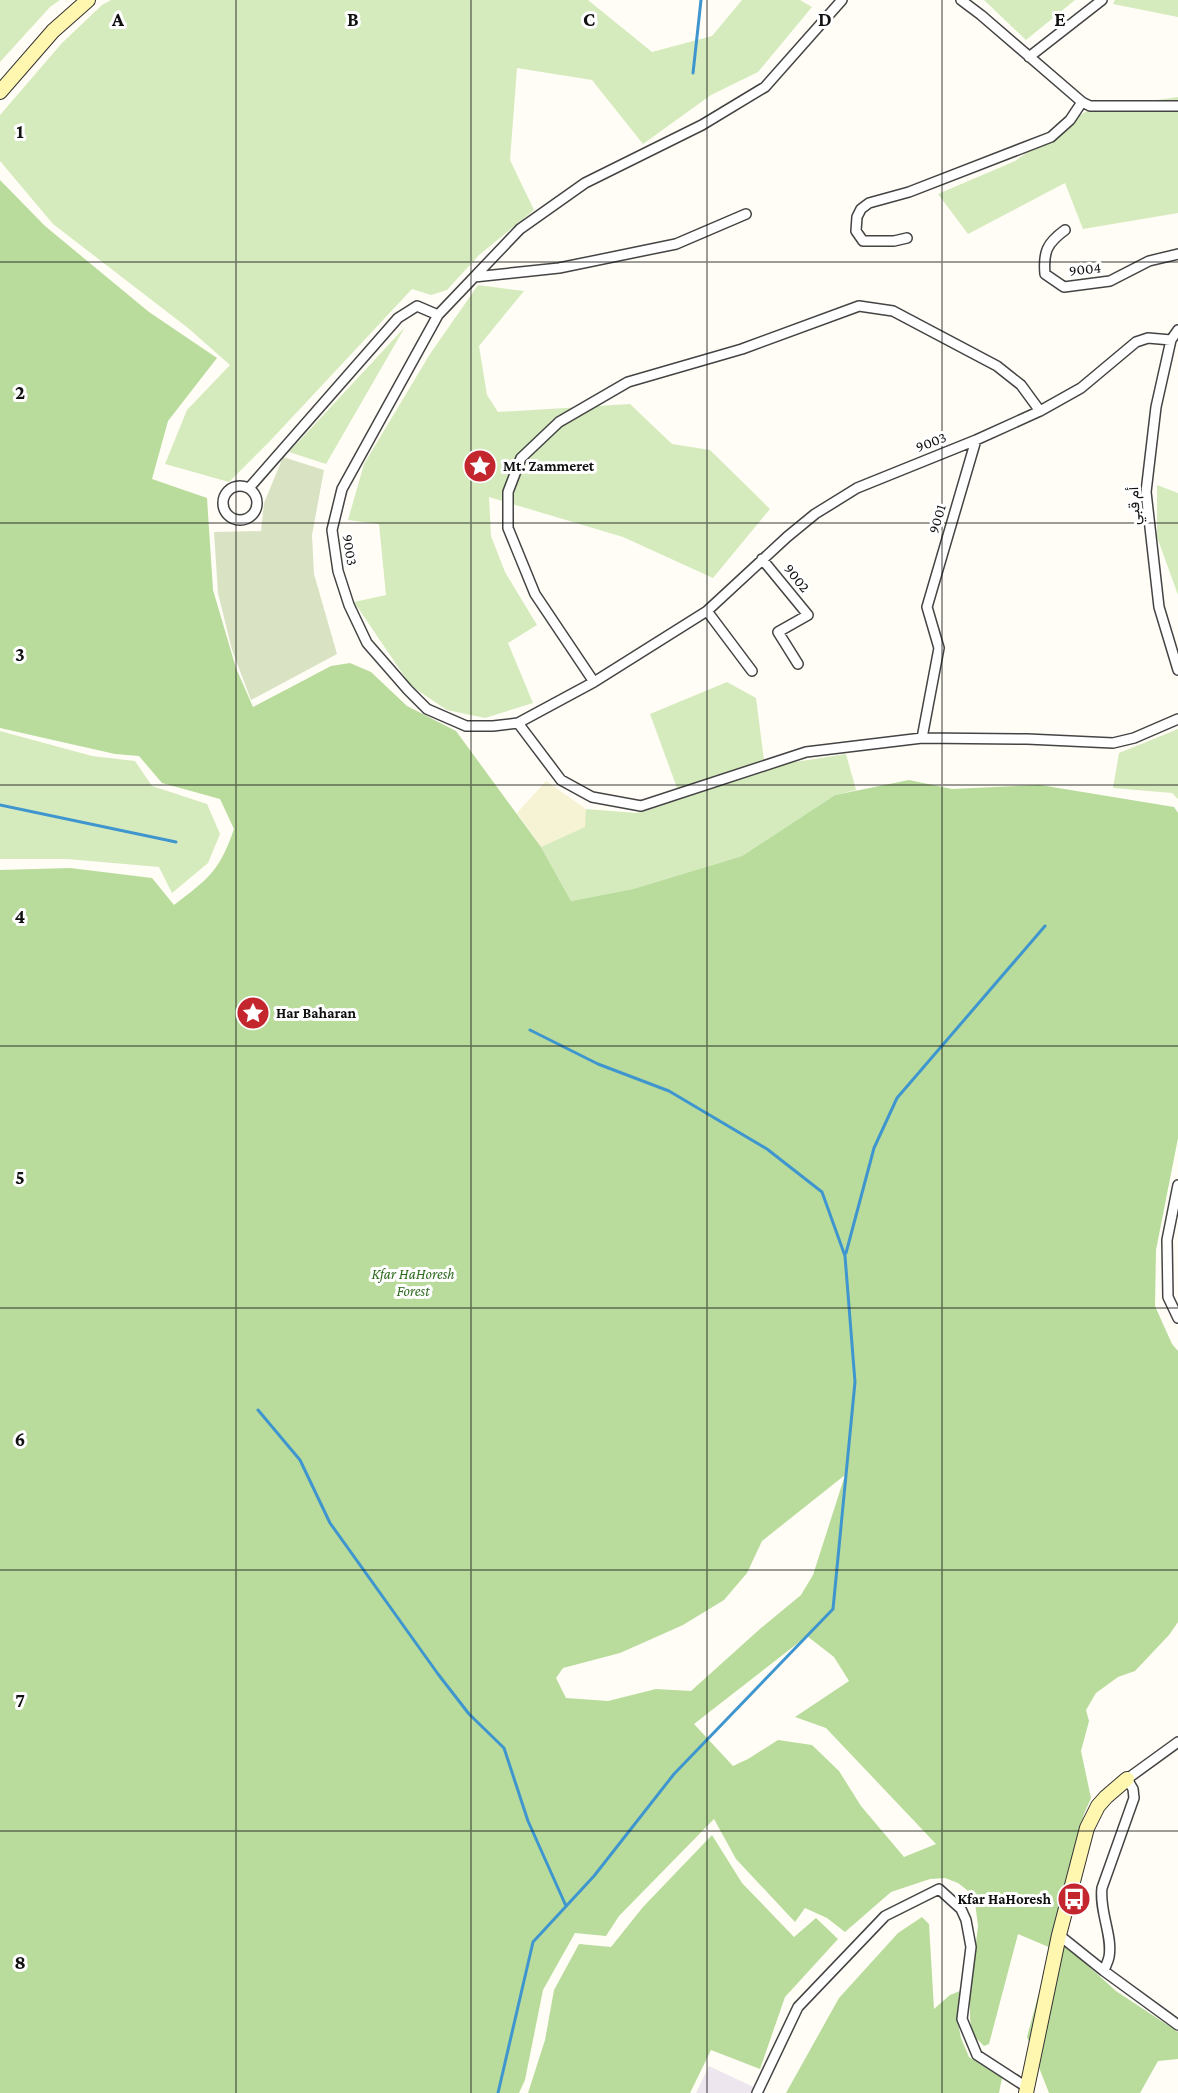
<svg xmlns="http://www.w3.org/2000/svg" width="1178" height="2093" viewBox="0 0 1178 2093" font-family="'Crimson Pro',Vazirmatn,serif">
	<rect width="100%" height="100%" fill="#fffdf5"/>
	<path fill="#eee6ef" d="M709,2066L766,2093H696Z"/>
	<path fill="#f6f3d4" d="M546,781L586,809V827L541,847L517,813Z"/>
	<path fill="#d5ebbd" d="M0,0H60L50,7L0,62Z
		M111,0H588L652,52L712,36L742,0H800L812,7L758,72L711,95L643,144L592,80L517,68L510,160L534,210L479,255L447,290L431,295L412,289L270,441L229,482L165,464L187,410L230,365L188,328L53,224L0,161V115L62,43L102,5Z
		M984,0H1075L1026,40Z
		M1115,0H1178V17L1113,4Z
		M1178,97V213L1083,229L1065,183L968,234L938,194L1015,161L1088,110Z
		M478,285L524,291L479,346L487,395L498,412L630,404L672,444L710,450L770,509L713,578L623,537L489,497L491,536L505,572L537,625L508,643L533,703L485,718L447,710L411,686L354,602L386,595L379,524L348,520L364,464L430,354Z
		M405,327L326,464L289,452Z
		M1157,485L1178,493V595L1157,537Z
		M727,682L756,698L765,768L795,762L846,754L856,790L835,795L742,856L633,889L571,901L541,847L585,827L586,809L637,813L680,796L650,714Z
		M1178,729V799L1172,793L1113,788L1119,753Z
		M0,731L92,756L135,761L152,786L207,804L220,834L208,863L172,893L159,867L67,859H0Z"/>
	<path fill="#b9dc9c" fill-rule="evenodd" d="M0,180L45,226L149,312L217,358L168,421L152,479L207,498L213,590L236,668L253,707L331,666L350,663L371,672L407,706L456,731L541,847L571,901L633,889L742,856L835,795L909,780L952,789L1040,785L1174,807L1178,813V1138L1156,1250L1155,1306L1172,1344L1178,1351V1622L1169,1635L1135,1671L1118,1677L1096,1693L1086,1710L1089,1721L1081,1751L1091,1798L1084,1814L1053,1934L1116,1991L1178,2032V2059L1158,2061L1140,2093H1049L1027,2037L1051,1948L1018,1934L989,2044L984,2046L972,2034L970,2018V1993L978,1926L975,1902L967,1890L958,1883L945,1878L930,1879L891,1892L845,1932L827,1918L805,1908L795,1922L736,1859L714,1819L619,1916L606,1936L575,1933L543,1990L525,2080L519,2093H0V870L70,868L152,878L174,905C209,878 219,872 234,829L220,799L162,783L139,756L115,754L0,728ZM845,1475L813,1575L801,1595L761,1628L691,1691L656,1689L608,1701L566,1698L556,1678L563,1668L620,1653L683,1625L724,1600L747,1573L762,1541ZM807,1636L834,1657L849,1681L795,1717L826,1728L936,1844L904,1857L861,1806L839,1771L812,1745L778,1740L748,1759L733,1766L694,1724Z
		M712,1835L742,1883L794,1937L816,1918L838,1939L785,1997L760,2069L711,2050L690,2093H528L545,2040L554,1990L579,1944L611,1947L643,1907Z
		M922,1917L929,1924L934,2009L950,1995L960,1991L958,2023L961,2038L969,2057L1002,2078L999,2093H786L839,1998L898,1933Z"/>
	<path fill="#d9e3c4" d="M283,457L324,470L312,535L314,574L337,654L251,700L232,650L218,593L214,532L261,531L264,503Z"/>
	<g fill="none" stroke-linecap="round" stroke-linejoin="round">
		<path stroke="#3f96cf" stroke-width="3" d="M693,73L701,0
			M0,805L176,842
			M846,1253L874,1148L897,1098L1045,926
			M258,1410L300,1460L330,1523L438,1674L469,1714L504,1748L528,1821L566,1906
			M498,2093L533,1942L594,1876L674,1774L833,1609L855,1382L845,1256L822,1192L767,1149L669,1091L598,1064L530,1030"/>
		<g stroke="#444" stroke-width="12">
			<path id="street" d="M842,0L765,87L702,125L585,183L520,229L438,315L342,489L332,530L338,571L349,605L367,643L408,690L427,709L466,726H493L518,723L594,682L707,611L787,537L815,514L857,488L976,440L1040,411L1081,388L1136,342L1148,338L1171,340L1178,330
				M961,0L981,15L1082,102L1090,106H1178
				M1029,57L1102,0
				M1065,230C1047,243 1043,252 1045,274L1064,287L1110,281L1149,261L1178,254
				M907,238L894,241H863L856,231L857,217L861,209L869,203L909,192L1051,137L1070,120L1082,102
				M474,277L559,268L676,244L746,214
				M1171,340L1156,407L1146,492L1159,607L1178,670
				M223 503a17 17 0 1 1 34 0a17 17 0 1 1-34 0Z
				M249,488L398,318L417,306L438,315
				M762,559L808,615L778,632L798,664
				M707,611L752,671
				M594,682L535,594L508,528V492L521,458L559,422L628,382L742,349L859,306L893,311L997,366L1021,385L1040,411
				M518,723L561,780L592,797L641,806L806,752L922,738L1027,739L1113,743L1134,738L1178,719
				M922,738L939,648L927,607L976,440
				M1178,1185L1167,1240L1168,1297L1178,1318
				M1059,1935L1104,1971L1178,2025
				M1104,1971C1105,1967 1108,1962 1109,1957C1113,1936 1099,1911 1102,1888L1134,1798L1133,1789L1127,1779L1178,1742
				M757,2093L798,2007L885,1916L939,1889L961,1909L966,1920L971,1947L962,2019L977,2055L1028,2088"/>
		</g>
		<g stroke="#333" stroke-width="16">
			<path id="secondary" d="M0,92L53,31L88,0
				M1026,2093L1059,1935L1087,1828L1098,1806L1106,1797L1127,1779"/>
		</g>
		<use href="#street" stroke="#fff" stroke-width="9"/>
		<use href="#secondary" stroke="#fff6b0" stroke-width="14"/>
	</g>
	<path fill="none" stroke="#111" stroke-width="1.5" stroke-opacity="0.55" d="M236,0V2093M471,0V2093M707,0V2093M942,0V2093M0,262H1178M0,523H1178M0,785H1178M0,1046H1178M0,1308H1178M0,1570H1178M0,1831H1178"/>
	<defs>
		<g id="sight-disc" transform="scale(1.725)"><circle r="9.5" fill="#c4262e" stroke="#fff"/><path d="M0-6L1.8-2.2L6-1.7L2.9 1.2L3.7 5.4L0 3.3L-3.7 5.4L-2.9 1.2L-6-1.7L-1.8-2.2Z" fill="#fff"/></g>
		<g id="bus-disc" transform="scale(1.725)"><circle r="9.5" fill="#c4262e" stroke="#fff"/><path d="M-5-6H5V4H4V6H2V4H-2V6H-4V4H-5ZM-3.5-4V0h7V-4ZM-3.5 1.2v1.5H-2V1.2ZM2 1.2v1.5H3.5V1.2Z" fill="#fff"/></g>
	</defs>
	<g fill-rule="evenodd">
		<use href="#sight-disc" x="480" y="466"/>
		<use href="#sight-disc" x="253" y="1013"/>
		<use href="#bus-disc" x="1074" y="1899"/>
	</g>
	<g text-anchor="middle" stroke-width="6" stroke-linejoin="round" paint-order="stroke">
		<g font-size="15" fill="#111" stroke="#fff">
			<text transform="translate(1085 269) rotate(-6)" y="5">9004</text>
			<text transform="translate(931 442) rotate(-21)" y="5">9003</text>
			<text transform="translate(1134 506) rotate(-93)" y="5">أم قبي</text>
			<text transform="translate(937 519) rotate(-74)" y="5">9001</text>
			<text transform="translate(350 550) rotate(81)" y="5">9003</text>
			<text transform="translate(797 578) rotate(51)" y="5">9002</text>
		</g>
		<g font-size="15" font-weight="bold" fill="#111" stroke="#fff" text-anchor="start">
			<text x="503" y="471">Mt. Zammeret</text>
			<text x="276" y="1018">Har Baharan</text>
			<text x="1051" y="1904" text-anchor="end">Kfar HaHoresh</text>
		</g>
		<g font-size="15" font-style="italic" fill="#2f6b1f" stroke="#fff">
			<text x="413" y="1279">Kfar HaHoresh<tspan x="413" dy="17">Forest</tspan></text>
		</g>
	</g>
	<g font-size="20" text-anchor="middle" font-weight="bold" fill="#111" stroke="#fff" stroke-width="6" stroke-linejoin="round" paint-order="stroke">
		<text x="118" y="26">A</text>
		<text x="353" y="26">B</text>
		<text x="589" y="26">C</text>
		<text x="825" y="26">D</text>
		<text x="1060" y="26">E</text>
		<text x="20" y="138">1</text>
		<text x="20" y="399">2</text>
		<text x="20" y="661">3</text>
		<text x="20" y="923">4</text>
		<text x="20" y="1184">5</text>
		<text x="20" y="1446">6</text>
		<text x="20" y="1707">7</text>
		<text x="20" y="1969">8</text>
	</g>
</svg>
